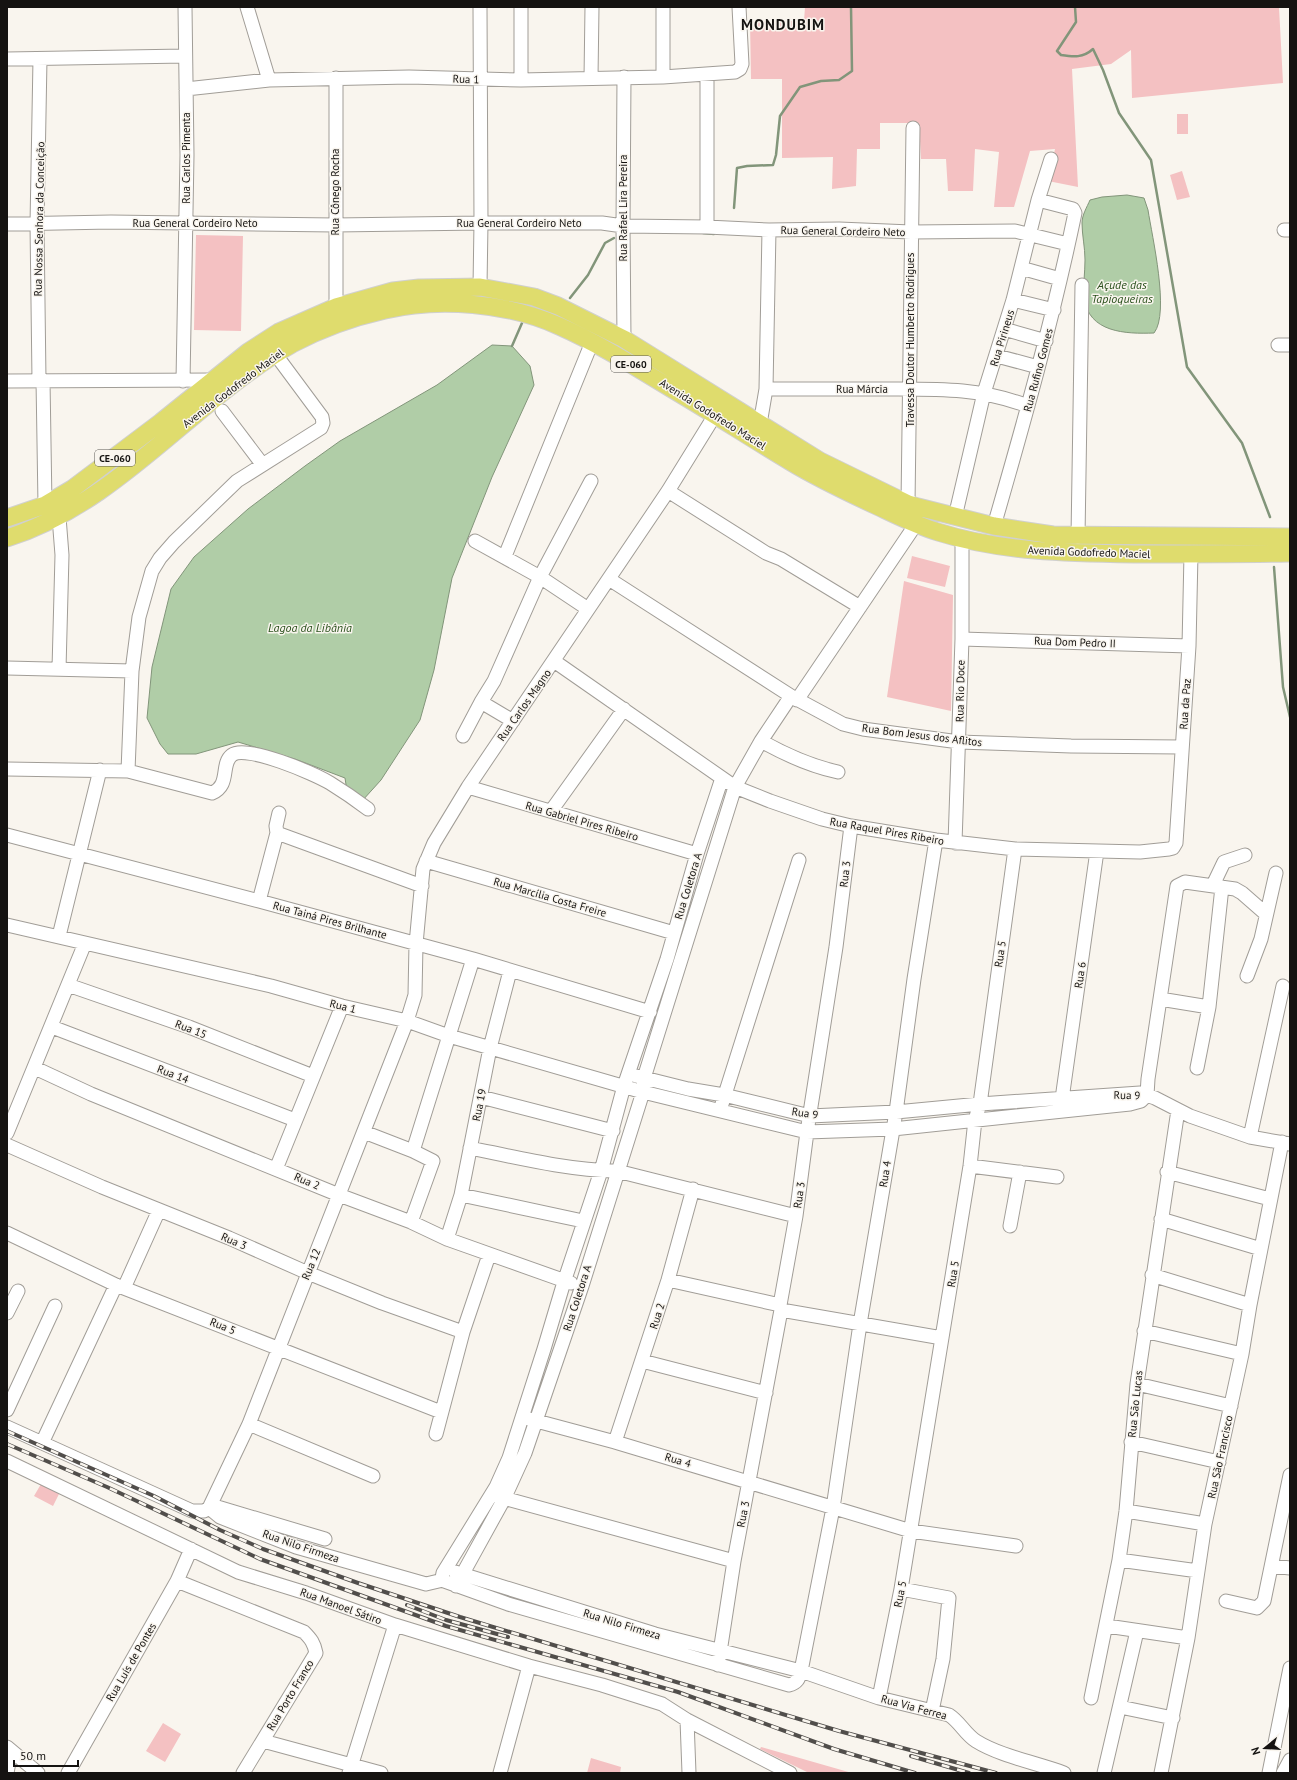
<svg xmlns="http://www.w3.org/2000/svg" width="1297" height="1780" viewBox="0 0 1297 1780" font-family="'PT Sans',sans-serif">
	<rect width="100%" height="100%" fill="#f9f5ee"/>
	<path fill="#f4c1c2" d="M805,7H1279L1283,83L1132,98L1131,50L1111,64L1072,69L1078,187L1048,181L1055,149L1030,151L1014,207H994L999,152L975,149L973,191H948L946,159H921L919,123H880V149H857L856,186L832,189L833,157L782,158V79H751L750,21H804Z
		M1177,114H1188V134H1177Z
		M1182,171L1190,197L1177,200L1170,175Z
		M196,235L243,236L241,331L194,330Z
		M912,556L950,566L945,587L907,578Z
		M904,581L953,595L951,711L887,697Z
		M41,1484L59,1494L53,1506L34,1496Z
		M163,1723L181,1734L165,1762L146,1751Z
		M761,1747L852,1773H809L760,1749Z
		M591,1758L621,1767L620,1773H587Z"/>
	<path fill="#b0cda7" stroke="#82957a" d="M1127,195L1144,198L1148,210C1152,236 1170,313 1154,333C1126,334 1088,333 1084,297C1083,285 1085,272 1085,260C1085,247 1082,235 1082,223C1082,215 1087,207 1090,200L1102,197Z
		M492,345L512,346L530,366L534,385L492,477L452,578L434,670L420,720L381,780L362,801L347,791L345,778L295,759L238,742L196,754H168L160,744L147,718L152,667L171,589L194,557L248,509L305,466L340,441L437,385Z"/>
	<g fill="none" stroke-linecap="round" stroke-linejoin="round">
		<path stroke="#82957a" stroke-width="2.5" d="M1075,7L1076,22L1057,51L1061,55C1074,57 1083,58 1093,49L1103,70L1119,113L1151,160L1187,367L1242,443L1270,517
			M734,208L737,168L747,166L773,165L776,155L780,116L800,87L821,81L839,80L852,71L851,7
			M703,233L714,234
			M570,298L588,275L605,243L614,238
			M512,346L522,323
			M1274,567L1283,687L1290,717"/>
		<g stroke="#a19d97" stroke-width="15">
			<path id="minor" d="M247,7L269,80
				M7,59L185,56
				M707,75V227
				M624,77L623,226L624,339
				M663,77V7
				M336,78V307
				M591,78L592,7
				M521,80V7
				M186,89L269,80L409,77L521,80L663,77L735,72L740,69L742,64L739,7
				M7,224L111,222L335,225L481,223H602L623,226L707,227L769,230L839,229L911,232L1015,231L1068,244
				M1284,230H1290
				M1021,268L1060,279
				M480,287L481,223L480,7
				M1013,300L1054,310
				M1004,329L1046,341
				M1278,345H1290
				M997,356L1038,367
				M39,380L37,224L40,59
				M43,380L45,505
				M7,381L213,380
				M183,381L187,155L185,7
				M766,389C807,389 848,389 889,389C940,389 979,388 1028,406
				M222,411L262,464
				M760,424L766,389L769,230
				M668,491L766,553L781,559L860,607
				M908,504L913,128
				M955,517L984,393L1013,300L1038,200L1051,159
				M994,526C1024,422 1053,319 1075,213L1073,209L1038,200
				M1078,537L1082,285
				M475,541L540,577L588,609
				M505,556L592,342
				M609,579L791,696L843,724L863,729L959,742L1071,746L1181,747
				M962,639L1189,646
				M554,661L735,787L770,801L822,819L851,826L936,840L1015,849L1140,852L1169,849L1173,848L1176,843L1189,646L1191,554
				M7,668L132,671
				M59,669L62,555L59,517
				M797,700L916,524
				M481,702L513,721
				M463,736L481,702L494,681L540,577L591,481
				M761,741C786,755 810,766 838,772
				M7,769L128,771L212,793C231,785 220,764 232,755C246,744 315,774 330,783C343,791 356,800 368,809
				M128,771L132,671L139,617L152,571L160,558L174,542L237,481L321,428L323,423L322,417L276,355
				M722,778L697,854L667,959L624,1086L601,1171L564,1282L544,1349L509,1458L496,1487L443,1573L442,1578L444,1581L508,1604L789,1685C797,1683 799,1679 801,1671L833,1508L860,1324L896,1112L914,979L936,840
				M468,787L697,854
				M551,811L624,709
				M277,833L422,886
				M7,835L259,901L473,959L650,1012
				M955,843L962,639V539
				M426,861L674,933
				M1213,885L1224,862L1245,855
				M259,901L277,833L276,826L279,813
				M7,925L271,986L342,1006L407,1021L449,1036L643,1092L807,1132L893,1129L1130,1104L1141,1101L1147,1095
				M59,936L100,770
				M1247,976L1261,939L1276,873
				M68,985L189,1027L313,1076
				M1160,999L1209,1007
				M52,1027L295,1120
				M35,1068L91,1094L339,1195L411,1222L447,1239L571,1283
				M1197,1068L1209,1007L1222,887
				M636,1076L688,1089L724,1095L810,1116L896,1112L980,1104L1140,1093L1155,1098L1190,1116L1250,1137L1290,1144
				M1147,1095L1148,1079L1177,886L1185,882L1235,889L1242,893L1266,914
				M481,1097L613,1131
				M1062,1099L1097,851
				M722,1104L799,860
				M364,1132L413,1151L433,1161L411,1222
				M7,1133L85,943
				M1250,1137L1283,986
				M7,1145L102,1187L229,1238L308,1273L382,1303L463,1332
				M470,1148C519,1158 568,1170 617,1171L796,1216
				M413,1151L473,959
				M970,1166L1057,1177
				M276,1169L342,1006
				M1167,1172L1270,1199
				M461,1195L583,1221
				M1161,1219L1261,1249
				M1010,1226L1020,1172
				M7,1233L116,1285L441,1412
				M447,1239L461,1195L490,1048L510,971
				M1152,1275L1250,1305
				M668,1280L780,1305
				M124,1288L159,1210
				M781,1310L942,1338
				M7,1313L18,1291
				M1144,1331L1242,1354
				M642,1361L766,1393
				M1137,1384L1231,1406
				M7,1410L55,1306
				M529,1419L615,1442L911,1531L1016,1546
				M249,1424L373,1476
				M7,1427L192,1511H204L209,1508L249,1424L407,1021L415,995L416,944L423,869L434,843L468,787L668,491L715,415
				M436,1434L463,1332L489,1255
				M615,1442L668,1280L693,1189
				M1131,1442L1219,1462
				M42,1443L116,1285
				M7,1461L238,1572L306,1593L395,1625L529,1666L602,1685L662,1704L687,1720L790,1773
				M496,1496L734,1561
				M214,1506L325,1539
				M209,1508L220,1517L296,1547L426,1584L443,1580
				M1126,1511L1205,1524
				M1119,1560L1198,1571
				M1272,1566L1290,1568
				M455,1572L655,1634L801,1671L879,1698L949,1715C960,1722 965,1734 976,1741C1000,1756 1037,1763 1064,1773
				M177,1581L304,1632C311,1639 314,1643 316,1653L243,1773
				M456,1586L504,1499L525,1453L582,1286L643,1092L644,1078L735,787L761,741L791,696
				M901,1589L949,1598L943,1659L932,1711
				M1226,1601L1257,1608L1264,1601L1290,1475
				M1107,1626L1188,1638
				M718,1665L734,1561L781,1310L780,1305L796,1216L807,1132L836,947L851,826
				M879,1698L901,1589L970,1166L975,1120L980,1104L1015,849
				M1091,1698L1119,1560L1126,1511L1137,1384L1178,1110
				M1120,1707L1173,1718
				M687,1720L689,1773
				M263,1741L381,1773
				M7,1747L38,1773
				M7,1773L11,1751
				M68,1773L177,1581L191,1549
				M349,1773L395,1625
				M500,1773L529,1666
				M1104,1773L1137,1631
				M1161,1773L1188,1638L1205,1524L1242,1354L1250,1305L1282,1142
				M1269,1773L1290,1668
				M1283,1773L1290,1760"/>
		</g>
		<g stroke="#d0d0cf" stroke-width="19">
			<path id="major" d="M7,518L45,505L72,489L161,422L248,352L279,332L336,307L393,291L419,288L480,287L534,297L558,306L624,339L820,461L908,504L918,507L994,526L1053,535L1290,537
				M7,538C119,503 192,401 292,344C320,329 354,317 385,310C439,297 508,303 559,326C602,345 642,371 682,395C719,417 754,440 791,462C819,479 849,493 879,507C898,516 918,526 938,532C1001,552 1068,553 1134,554C1186,554 1238,554 1290,553"/>
		</g>
		<use href="#minor" stroke="#fff" stroke-width="13"/>
		<use href="#major" stroke="#dfdc6d" stroke-width="17"/>
		<g stroke="#514e4b" stroke-width="4">
			<path id="rail" d="M7,1431L154,1496L220,1530L263,1549L358,1583L460,1617L839,1731L996,1773
				M7,1444L107,1487L260,1559L446,1626L678,1692L834,1749L915,1773
				M407,1605L446,1620L508,1637
				M911,1756L969,1773"/>
		</g>
		<use href="#rail" stroke="#f9f5ee" stroke-width="2.5" stroke-dasharray="8" stroke-linecap="butt"/>
	</g>
	<g text-anchor="middle" stroke-width="3" stroke-linejoin="round" paint-order="stroke">
		<g fill="#f9f5ee" stroke="#595753" stroke-width="1">
			<rect x="611" y="356" width="40" height="16" rx="3"/>
			<rect x="95" y="450" width="40" height="16" rx="3"/>
		</g>
		<g font-size="10" font-weight="bold" fill="#151311">
			<text x="631" y="368">CE-060</text>
			<text x="115" y="462">CE-060</text>
		</g>
		<g font-size="11" fill="#151311" stroke="#f9f5ee">
			<text transform="translate(466 79) rotate(2)" y="4">Rua 1</text>
			<text transform="translate(186 158) rotate(-90)" y="4">Rua Carlos Pimenta</text>
			<text transform="translate(335 192) rotate(-90)" y="4">Rua Cônego Rocha</text>
			<text transform="translate(623 208) rotate(-90)" y="4">Rua Rafael Lira Pereira</text>
			<text transform="translate(39 219) rotate(-89)" y="4">Rua Nossa Senhora da Conceição</text>
			<text x="195" y="227">Rua General Cordeiro Neto</text>
			<text x="519" y="227">Rua General Cordeiro Neto</text>
			<text transform="translate(843 231) rotate(1)" y="4">Rua General Cordeiro Neto</text>
			<text transform="translate(1002 338) rotate(-73)" y="4">Rua Pirineus</text>
			<text transform="translate(910 340) rotate(-90)" y="4">Travessa Doutor Humberto Rodrigues</text>
			<text transform="translate(1038 370) rotate(-75)" y="4">Rua Rufino Gomes</text>
			<text transform="translate(233 388) rotate(-37)" y="4">Avenida Godofredo Maciel</text>
			<text x="862" y="393">Rua Márcia</text>
			<text transform="translate(713 414) rotate(32)" y="4">Avenida Godofredo Maciel</text>
			<text transform="translate(1089 552) rotate(2)" y="4">Avenida Godofredo Maciel</text>
			<text transform="translate(1075 642) rotate(2)" y="4">Rua Dom Pedro II</text>
			<text transform="translate(960 691) rotate(-89)" y="4">Rua Rio Doce</text>
			<text transform="translate(1185 704) rotate(-86)" y="4">Rua da Paz</text>
			<text transform="translate(524 705) rotate(-55)" y="4">Rua Carlos Magno</text>
			<text transform="translate(922 735) rotate(7)" y="4">Rua Bom Jesus dos Aflitos</text>
			<text transform="translate(582 821) rotate(16)" y="4">Rua Gabriel Pires Ribeiro</text>
			<text transform="translate(887 831) rotate(10)" y="4">Rua Raquel Pires Ribeiro</text>
			<text transform="translate(845 874) rotate(-83)" y="4">Rua 3</text>
			<text transform="translate(688 886) rotate(-73)" y="4">Rua Coletora A</text>
			<text transform="translate(550 897) rotate(16)" y="4">Rua Marcília Costa Freire</text>
			<text transform="translate(330 920) rotate(15)" y="4">Rua Tainá Pires Brilhante</text>
			<text transform="translate(1000 954) rotate(-82)" y="4">Rua 5</text>
			<text transform="translate(1080 975) rotate(-82)" y="4">Rua 6</text>
			<text transform="translate(343 1006) rotate(14)" y="4">Rua 1</text>
			<text transform="translate(191 1029) rotate(21)" y="4">Rua 15</text>
			<text transform="translate(173 1074) rotate(21)" y="4">Rua 14</text>
			<text transform="translate(1127 1095) rotate(1)" y="4">Rua 9</text>
			<text transform="translate(479 1105) rotate(-79)" y="4">Rua 19</text>
			<text transform="translate(805 1113) rotate(8)" y="4">Rua 9</text>
			<text transform="translate(885 1174) rotate(-81)" y="4">Rua 4</text>
			<text transform="translate(307 1181) rotate(23)" y="4">Rua 2</text>
			<text transform="translate(799 1195) rotate(-82)" y="4">Rua 3</text>
			<text transform="translate(234 1241) rotate(23)" y="4">Rua 3</text>
			<text transform="translate(311 1264) rotate(-68)" y="4">Rua 12</text>
			<text transform="translate(953 1274) rotate(-81)" y="4">Rua 5</text>
			<text transform="translate(577 1298) rotate(-72)" y="4">Rua Coletora A</text>
			<text transform="translate(657 1316) rotate(-72)" y="4">Rua 2</text>
			<text transform="translate(223 1326) rotate(22)" y="4">Rua 5</text>
			<text transform="translate(1135 1404) rotate(-84)" y="4">Rua São Lucas</text>
			<text transform="translate(1220 1457) rotate(-78)" y="4">Rua São Francisco</text>
			<text transform="translate(678 1460) rotate(17)" y="4">Rua 4</text>
			<text transform="translate(743 1514) rotate(-79)" y="4">Rua 3</text>
			<text transform="translate(301 1546) rotate(19)" y="4">Rua Nilo Firmeza</text>
			<text transform="translate(900 1594) rotate(-79)" y="4">Rua 5</text>
			<text transform="translate(341 1606) rotate(20)" y="4">Rua Manoel Sátiro</text>
			<text transform="translate(622 1624) rotate(17)" y="4">Rua Nilo Firmeza</text>
			<text transform="translate(131 1662) rotate(-60)" y="4">Rua Luís de Pontes</text>
			<text transform="translate(290 1695) rotate(-59)" y="4">Rua Porto Franco</text>
			<text transform="translate(914 1707) rotate(15)" y="4">Rua Via Ferrea</text>
		</g>
		<g font-size="12" font-style="italic" fill="#2a501c" stroke="#f9f5ee">
			<text x="1122" y="289">Açude das<tspan x="1122" dy="14">Tapioqueiras</tspan></text>
			<text x="310" y="632">Lagoa da Libânia</text>
		</g>
		<g font-size="15" font-weight="bold" letter-spacing="1" fill="#151311" stroke="#f9f5ee">
			<text x="783" y="30">MONDUBIM</text>
		</g>
	</g>
	<rect width="1297" height="1780" fill="none" stroke="#151311" stroke-width="16"/>
	<g transform="translate(1265 1748) rotate(252)" stroke="#f9f5ee" stroke-width="3" paint-order="stroke">
	<path d="M0-3L7 15L0 10L-7 15Z" fill="#151311"/>
	<text y="-6" font-size="11" font-weight="bold" text-anchor="middle" fill="#151311">N</text>
	</g>
	<path d="M14 1760v6h64v-6" fill="none" stroke="#151311" stroke-width="2"/>
	<text x="20" y="1760" font-size="12" fill="#151311" stroke="#f9f5ee" stroke-width="3" paint-order="stroke">50 m</text>
</svg>
